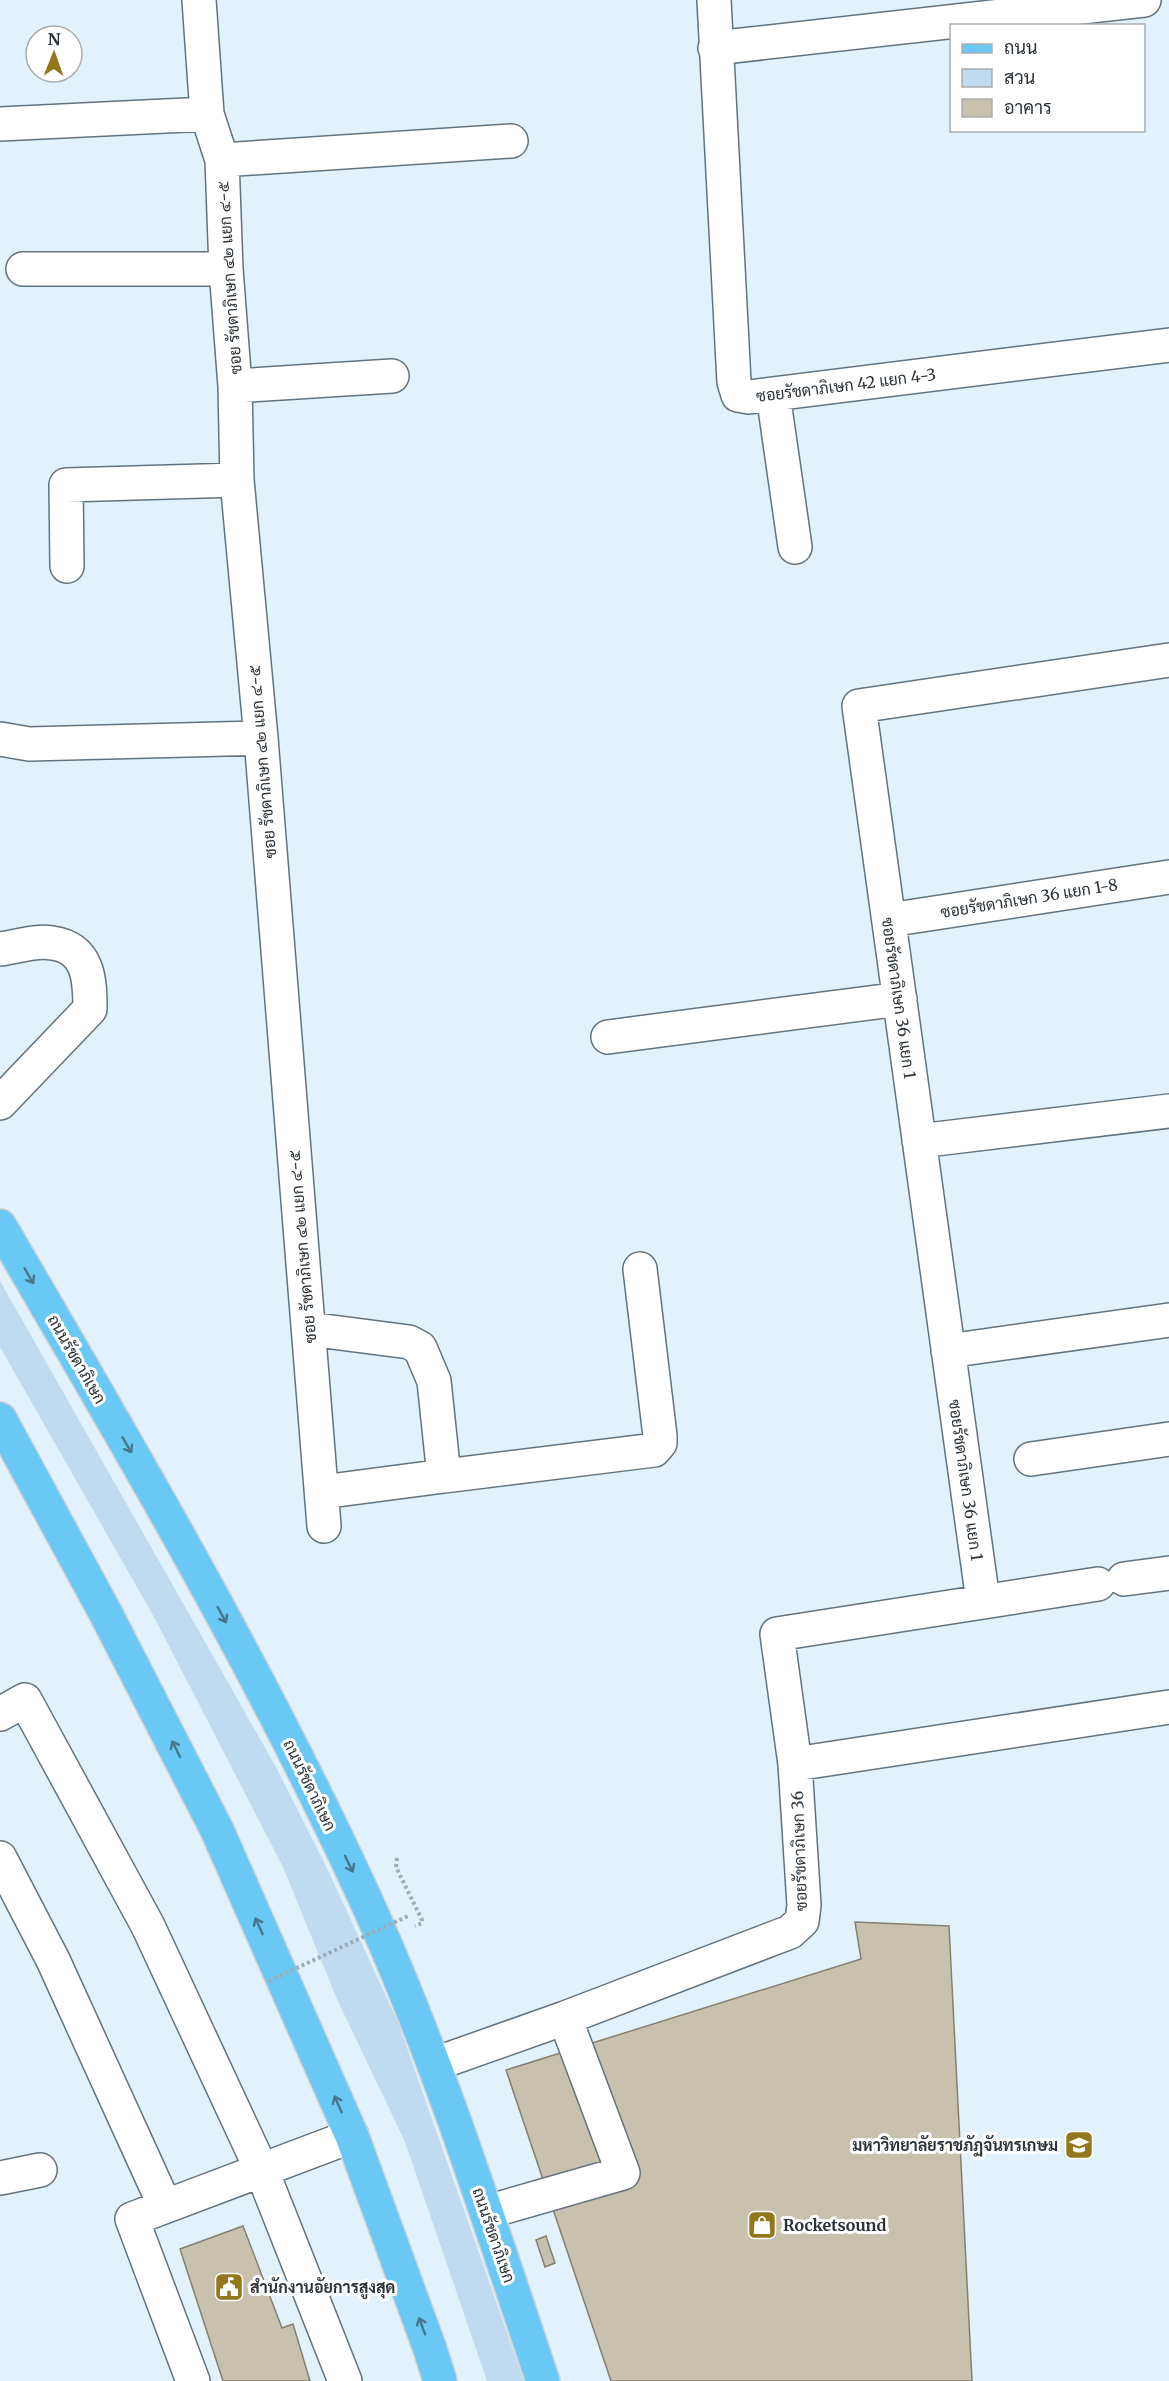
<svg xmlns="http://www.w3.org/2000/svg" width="1169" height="2381" viewBox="0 0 1169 2381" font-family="Merriweather,Sarabun,serif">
	<rect width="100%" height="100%" fill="#e2f2fd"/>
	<path fill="#c0dbef" d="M0,1281L276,1767L325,1864L398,2022L524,2381H487L405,2142L336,1997L283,1867L154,1617L0,1347Z"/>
	<path fill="#c8c1ae" stroke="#867f6d" stroke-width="1.5" d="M855,1922L949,1926L972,2381H611L506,2070L861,1959Z
		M243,2226L282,2328L293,2324L310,2381H223L180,2249Z
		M546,2236L555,2263L545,2267L536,2240Z"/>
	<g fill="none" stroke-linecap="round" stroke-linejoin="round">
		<g stroke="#62737f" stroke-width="36">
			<path id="minor" d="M199,0L207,114L222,160L226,269L235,386L237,480L261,738L324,1526
				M714,0L734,382L738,395L749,397L1169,345
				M715,48L1144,0
				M0,124L207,114
				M222,160L511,141
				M23,269H226
				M235,386L392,376
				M773,394L795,547
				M67,566L66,485L237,480
				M0,739L29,744L261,738
				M889,920L1169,877
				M0,949C16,947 37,940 52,943C89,948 90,980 90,1009L0,1103
				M608,1037L900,999
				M919,1141L1169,1111
				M309,1329L409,1342L420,1348L434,1381L444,1476L322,1492
				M948,1351L1169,1320
				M1031,1459L1169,1439
				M444,1476L654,1450L660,1443V1436L640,1269
				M1124,1579L1169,1573
				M983,1601L859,706L1169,660
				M0,1714L25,1700L148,1926L262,2171L345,2381
				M795,1764L1169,1707
				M0,1858L53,1960L165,2206
				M435,2064L565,2018L790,1932L802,1921L804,1905L795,1764L777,1634L1098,1584
				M0,2178L40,2170
				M487,2212L623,2173L565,2018
				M193,2381L132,2219L352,2136"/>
		</g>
		<g stroke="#d0d2d3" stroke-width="36">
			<path id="major" d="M0,1226C125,1440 252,1655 357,1881C433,2043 486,2212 543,2381
				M0,1419L106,1614L217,1830L352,2136L430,2349L440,2381"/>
		</g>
		<path stroke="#9eabb4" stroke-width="4" stroke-dasharray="3 3" stroke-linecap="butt" d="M397,1858L396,1867L422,1920V1923L415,1926"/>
		<use href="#minor" stroke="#fff" stroke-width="33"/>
		<use href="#major" stroke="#6ac9f4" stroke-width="33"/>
		<path stroke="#9eabb4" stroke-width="4" stroke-dasharray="3 3" stroke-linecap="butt" d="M269,1981L408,1916"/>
	</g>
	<defs><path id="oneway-shaft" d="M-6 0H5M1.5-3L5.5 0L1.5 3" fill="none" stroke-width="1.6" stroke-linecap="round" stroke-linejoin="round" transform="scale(1.5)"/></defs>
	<g stroke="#47768c">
		<use href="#oneway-shaft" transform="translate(29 1276) rotate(60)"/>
		<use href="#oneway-shaft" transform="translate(127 1445) rotate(60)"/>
		<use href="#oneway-shaft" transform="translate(222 1615) rotate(61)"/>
		<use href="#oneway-shaft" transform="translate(176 1749) rotate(-117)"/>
		<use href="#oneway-shaft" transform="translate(349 1864) rotate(64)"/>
		<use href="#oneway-shaft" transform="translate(259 1926) rotate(-114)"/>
		<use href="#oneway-shaft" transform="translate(338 2104) rotate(-114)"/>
		<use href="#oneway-shaft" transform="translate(422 2326) rotate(-110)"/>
	</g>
	<defs>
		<g id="university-square" transform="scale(1.5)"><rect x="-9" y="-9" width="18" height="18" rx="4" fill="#93771d" stroke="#fff"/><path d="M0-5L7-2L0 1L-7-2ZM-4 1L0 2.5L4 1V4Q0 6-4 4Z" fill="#fff"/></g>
		<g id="shop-square" transform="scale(1.5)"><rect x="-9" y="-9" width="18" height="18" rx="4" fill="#93771d" stroke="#fff"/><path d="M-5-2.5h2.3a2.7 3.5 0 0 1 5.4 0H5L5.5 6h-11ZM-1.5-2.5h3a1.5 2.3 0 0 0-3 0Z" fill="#fff"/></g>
		<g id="civic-square" transform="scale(1.5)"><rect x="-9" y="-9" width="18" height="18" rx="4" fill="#93771d" stroke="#fff"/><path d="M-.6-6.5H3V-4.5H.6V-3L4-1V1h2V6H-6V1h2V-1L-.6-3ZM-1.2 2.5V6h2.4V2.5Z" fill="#fff"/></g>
	</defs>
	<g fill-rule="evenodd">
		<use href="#university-square" x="1079" y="2145"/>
		<use href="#shop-square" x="762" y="2225"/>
		<use href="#civic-square" x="229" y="2287"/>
	</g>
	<g text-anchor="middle" stroke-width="6" stroke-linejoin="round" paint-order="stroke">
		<g font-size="16" fill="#2a3237" stroke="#fff">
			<text transform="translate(229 278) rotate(-94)" y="6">ซอย รัชดาภิเษก ๔๒ แยก ๔-๕</text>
			<text transform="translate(846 385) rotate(-7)" y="6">ซอยรัชดาภิเษก 42 แยก 4-3</text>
			<text transform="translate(262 762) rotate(-95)" y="6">ซอย รัชดาภิเษก ๔๒ แยก ๔-๕</text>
			<text transform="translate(1029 898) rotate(-9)" y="6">ซอยรัชดาภิเษก 36 แยก 1-8</text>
			<text transform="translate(899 998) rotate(82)" y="6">ซอยรัชดาภิเษก 36 แยก 1</text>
			<text transform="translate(302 1247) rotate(-95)" y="6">ซอย รัชดาภิเษก ๔๒ แยก ๔-๕</text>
			<text transform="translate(77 1359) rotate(60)" y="6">ถนนรัชดาภิเษก</text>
			<text transform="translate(966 1480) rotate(82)" y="6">ซอยรัชดาภิเษก 36 แยก 1</text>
			<text transform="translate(310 1785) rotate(64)" y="6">ถนนรัชดาภิเษก</text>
			<text transform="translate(799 1851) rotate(-92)" y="6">ซอยรัชดาภิเษก 36</text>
			<text transform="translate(494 2235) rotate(71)" y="6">ถนนรัชดาภิเษก</text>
		</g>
		<g font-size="16" font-weight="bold" fill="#2a3237" stroke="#fff" text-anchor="start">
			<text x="1058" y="2151" text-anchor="end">มหาวิทยาลัยราชภัฏจันทรเกษม</text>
			<text x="783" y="2231">Rocketsound</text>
			<text x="250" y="2293">สำนักงานอัยการสูงสุด</text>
		</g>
	</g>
	<rect x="950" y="24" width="195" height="108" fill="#ffffff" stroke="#aaadaf" stroke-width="1.5"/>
	<rect x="962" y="44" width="30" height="9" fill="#6ac9f4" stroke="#aaadaf" stroke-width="1.5"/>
	<text x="1004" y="54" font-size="18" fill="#2a3237">ถนน</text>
	<rect x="962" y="69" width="30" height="18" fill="#c0dbef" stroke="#aaadaf" stroke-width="1.5"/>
	<text x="1004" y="84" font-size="18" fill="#2a3237">สวน</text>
	<rect x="962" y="99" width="30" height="18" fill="#c8c1ae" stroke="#aaadaf" stroke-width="1.5"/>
	<text x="1004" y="114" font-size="18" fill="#2a3237">อาคาร</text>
	<g transform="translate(54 54) rotate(1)"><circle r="28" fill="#ffffff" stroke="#aaadaf" stroke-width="1.5"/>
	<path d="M0-4.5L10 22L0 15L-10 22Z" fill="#93771d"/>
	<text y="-9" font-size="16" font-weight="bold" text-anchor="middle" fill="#2a3237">N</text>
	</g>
</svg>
